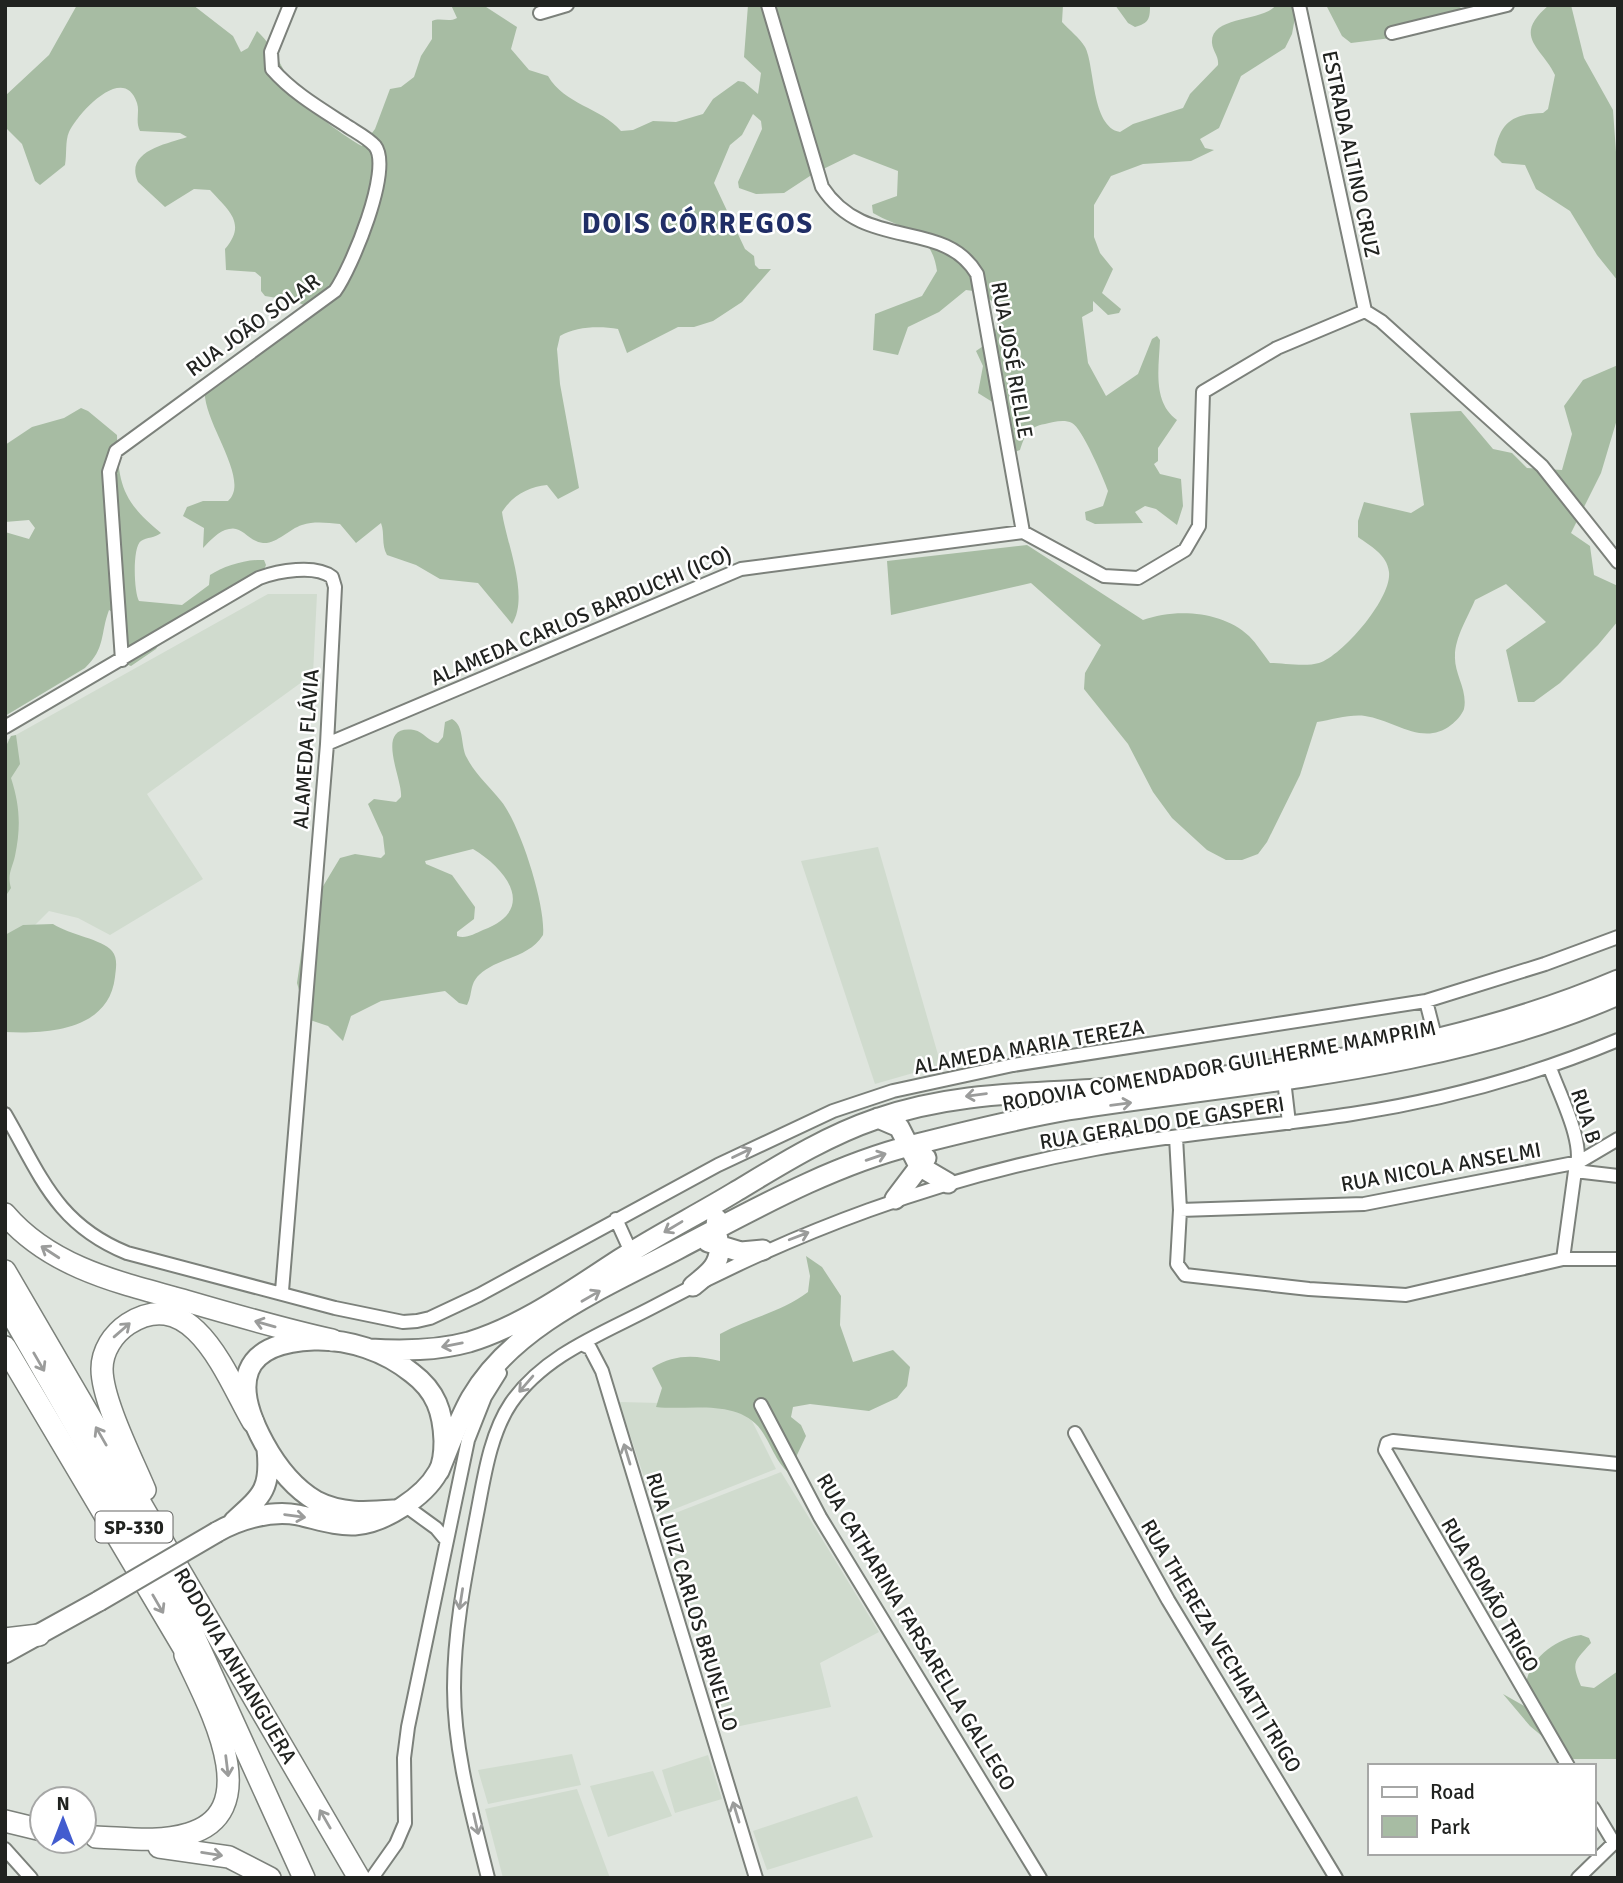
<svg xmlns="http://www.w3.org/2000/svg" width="1623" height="1883" viewBox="0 0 1623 1883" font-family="Signika,sans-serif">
	<rect width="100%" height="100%" fill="#dfe5de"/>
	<path fill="#d0dbce" d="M268,594H317L313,674L147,794L203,879L110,935L78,918L49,911L5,955V741Z
		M878,847L941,1065L875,1084L801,861Z
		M619,1402L744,1405L776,1469L657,1516Z
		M781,1472L879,1632L820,1663L831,1707L726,1729L660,1519Z
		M572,1754L581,1785L488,1804L478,1770Z
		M708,1755L722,1799L675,1813L662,1770Z
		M653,1771L672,1816L608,1837L590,1786Z
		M577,1789L610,1878H503L485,1809Z
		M857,1796L873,1837L767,1870L753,1831Z"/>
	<path fill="#a7bca3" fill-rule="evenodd" d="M77,5H193L233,36L241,52L248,48L257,31C278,50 284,77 301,99C313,113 345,137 362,146L375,129L390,89L401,87L414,77L421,56L432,39V21C441,17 448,23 457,18L451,5H483L517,27L511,49L529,70L548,76C565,105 600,107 621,131L633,130L653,121L676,122L703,114L713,99L738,81L744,82L758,94L761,73L744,57L748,5H1063L1062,22C1069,30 1080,38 1085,47C1095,65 1091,127 1120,132L1133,124L1183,108L1190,94L1218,65C1219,56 1213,52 1212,43C1210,15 1264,22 1276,5H1305L1296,12L1292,34L1285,48L1241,76L1219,128L1200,139L1205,148L1214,150L1191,161L1143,164L1111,176L1094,205V237L1100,253L1113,269L1102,293L1121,309L1119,313L1108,315L1093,301V311L1082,317L1088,363L1106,396L1138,374L1152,339L1157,336L1160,340C1159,367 1152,402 1177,420L1158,448V461L1154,464L1160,474L1181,479L1183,506L1177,525L1156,509L1145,506L1135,512L1143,523L1095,524L1086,520L1085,512L1103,506L1108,491C1104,479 1082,428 1072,423C1064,419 1053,422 1045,424C1028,427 1025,435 1020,450L1015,452L994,403L978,393L983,366L976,351C1009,331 1004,293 966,290L939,312L908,327L898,355L873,350L875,314L922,296L937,271C931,229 902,230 873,213L872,205L897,196L898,171L854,154L813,174L784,193L756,194L739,188L738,182L762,129L761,121L753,114L742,135L730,145L714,183L745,249L754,256L755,265L759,269H771L742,302L713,321L694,327H678L627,353L618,329C601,326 576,326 560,336L557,349L560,384L579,488L558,499L547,485C528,487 512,496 502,512C506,542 530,596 512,624L478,583L440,579L416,565L387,555C381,544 385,534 381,523L356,543L340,524C327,523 315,521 302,525C289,529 277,544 263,543C249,542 242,525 229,529C218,531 210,541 203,548L204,528L183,516L187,507L203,501H228C252,480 201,420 205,389L217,374L253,343L278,332L308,307L295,301L265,296L261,291V277L255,272L226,270L225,249C247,223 229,211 210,190L194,189L165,207L138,182C124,151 167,144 187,137L180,133L140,131C135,121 140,112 137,103C124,62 77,114 69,132C65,141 67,154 65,165L40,185L35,181L22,144L5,127V96L49,55Z
		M1115,5H1150C1150,19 1149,23 1135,27L1128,23Z
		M1326,5H1456L1463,9L1467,17L1465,22L1399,37L1351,43L1342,36Z
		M1549,5H1571L1584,58L1613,110L1618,180V281L1597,255L1570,211L1536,189L1525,165L1502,163L1494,155C1500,123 1510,114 1543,113L1548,109L1555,75C1542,47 1511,37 1549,5Z
		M1618,365V416L1601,473L1571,533L1590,546L1594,575L1618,586V621L1598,645L1560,683L1534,702H1518L1506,650L1546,622L1506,584L1475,600C1468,617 1455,637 1455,656C1454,674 1468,690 1464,709C1462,715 1455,722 1451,725C1423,747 1394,720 1365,716C1350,714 1332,720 1317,722L1300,775L1267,842L1258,854L1242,860H1226L1207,850L1172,818L1153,792L1128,744L1084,689L1085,673L1101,645L1031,583L891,615L887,561L1027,545L1143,620C1175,608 1223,611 1249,636C1257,644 1263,654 1270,663C1284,663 1305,667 1319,663C1343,655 1392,598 1389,572C1387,554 1370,546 1358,537V521L1364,502L1411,513L1424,505L1410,413L1461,411L1493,449L1512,453L1527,468L1562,470L1572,434L1564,406L1583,380Z
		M81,408L88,411L117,435C118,484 122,501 161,533C155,538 147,537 141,541C132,547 134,593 139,601L182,605L209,585L210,575C224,566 246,559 264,560L266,565L263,572L165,633L156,649L131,666L123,663L131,648L119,635L114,613L109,610C100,634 106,648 85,668L5,716V532L29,539L35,528L29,520L5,522V445L32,427L64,418Z
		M452,719C465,726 460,746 467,758C475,774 490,787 501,801C520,824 546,906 543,935C528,959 498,957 479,975C469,985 473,994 467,1005L459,1003L445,991L381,1001L351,1016L343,1041L328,1026L307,1019L297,983L307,913L340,858L355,854L381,858L385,854L383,837L368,804L374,799L396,802L401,797C403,779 373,724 414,730C424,732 429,742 438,743L443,737L445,722ZM473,849C508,870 537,910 483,930C474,934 466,939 457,936V932L474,919L475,907L452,875L426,864L425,861Z
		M16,735L20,764L11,778C20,806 21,827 15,856C12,869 7,874 11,888L5,897V748L11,736Z
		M53,924C70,935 102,939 112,951C118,958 116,968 115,977C109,1031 46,1034 5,1032V935L23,925Z
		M806,1256L822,1267L841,1296L840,1325L853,1362L893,1350L910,1367L907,1386L897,1398L869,1411L810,1404L793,1407L791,1417L801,1425L806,1436L797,1455L796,1472L792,1475C776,1464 772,1445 761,1430C738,1398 688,1411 656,1407L662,1388L652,1368C675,1354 694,1355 720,1361V1334C749,1318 782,1312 808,1292L810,1276Z
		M1581,1635L1589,1638L1591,1643C1574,1662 1571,1662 1581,1686L1594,1688L1618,1671V1759H1569L1530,1726L1503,1694L1526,1707C1529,1698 1524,1688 1527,1679C1533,1656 1558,1638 1581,1635Z"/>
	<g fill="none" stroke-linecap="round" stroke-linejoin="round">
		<g stroke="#7c817b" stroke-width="16">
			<path id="street" d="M768,5L822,187C865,253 943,217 977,274L1023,532
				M1299,5L1365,311
				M540,13L567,5
				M1392,33L1507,5
				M1365,311L1381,321L1542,466L1618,562
				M122,660L109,472L116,451L335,291C351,269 393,169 375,146C367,137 354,131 344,124C319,108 292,92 272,69L271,52L290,5
				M5,727L259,578C278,571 315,564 332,577L335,587L327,744L282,1291
				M327,744L741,569L1023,532L1104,576L1138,578L1185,550L1199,526L1203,392L1277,348L1365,311
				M1426,1001L1436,1040
				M1550,1068C1559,1094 1587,1146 1575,1171L1563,1259
				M1284,1080L1289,1123
				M5,1114C41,1176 56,1224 127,1253L335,1308L403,1322L417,1321L430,1318L479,1295L718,1165L833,1111L893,1091L1013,1065L1426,1001L1545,964L1618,937
				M1176,1137L1180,1210L1177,1264L1185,1275L1309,1289L1406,1295L1563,1259H1618
				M1575,1171L1618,1176
				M1180,1210L1364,1204L1579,1162L1618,1139
				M616,1219L631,1252
				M581,1344L590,1348L602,1371L756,1878
				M761,1405L820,1517L1040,1878
				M1075,1433L1168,1600L1336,1878
				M403,1504L436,1528L446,1540
				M1568,1766L1385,1450L1387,1443L1393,1441L1618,1464
				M1593,1808L1614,1843
				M5,1849L31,1878
				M372,1878L396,1844L405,1823L404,1758L408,1727L468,1440L485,1397L500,1373
				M488,1878C473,1817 454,1752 454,1688C454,1629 466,1572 477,1514C484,1478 490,1434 511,1403C545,1354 604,1333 655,1306C796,1231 937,1178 1095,1149C1180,1133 1267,1127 1352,1114C1444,1100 1532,1076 1618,1040
				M1578,1878L1614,1843H1618"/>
		</g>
		<g stroke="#7c817b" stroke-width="23">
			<path id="primary" d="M878,1118L899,1127L919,1166L948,1183
				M895,1199L926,1158
				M708,1242L741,1252L763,1250
				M693,1286C706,1275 721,1266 719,1246C718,1235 714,1230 717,1219
				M370,1349C403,1351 436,1351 469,1342C524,1325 572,1290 620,1259C657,1235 697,1215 735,1192C780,1165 826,1136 876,1119C965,1088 1048,1095 1139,1086C1302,1069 1467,1044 1618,980
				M439,1471C449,1447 458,1421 471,1398C513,1325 606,1287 678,1249C753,1210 830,1166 913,1145C964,1132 1017,1119 1068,1110C1253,1081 1444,1071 1618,995
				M234,1521C263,1495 271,1489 267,1449
				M217,1532C240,1519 271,1510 298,1515C317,1519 336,1526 355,1525C384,1523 424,1497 438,1472C443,1464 444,1451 444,1441C443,1412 436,1391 412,1373C385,1351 349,1339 314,1340C239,1343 232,1384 264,1443C276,1465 294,1488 316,1501C341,1514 367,1512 394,1510
				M5,1653L99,1601"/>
		</g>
		<g stroke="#7c817b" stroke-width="24">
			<g id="highway">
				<path d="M5,1214C51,1268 121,1283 186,1301C234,1315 282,1329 332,1340"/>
				<path id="s1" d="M5,1271L359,1878"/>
				<path d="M5,1303L185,1616L304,1878"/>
				<path d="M5,1347L195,1667"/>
				<path d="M145,1490C132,1459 102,1400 102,1369C102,1351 113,1334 128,1324C194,1282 228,1380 253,1422"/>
				<path d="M5,1639L39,1635"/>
				<path d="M5,1821L42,1830"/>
				<path d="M96,1837C126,1838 159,1843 188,1834C269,1811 206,1701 185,1655"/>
				<path d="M159,1847L229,1857L270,1878"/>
			</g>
		</g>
		<use href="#street" stroke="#fff" stroke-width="12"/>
		<use href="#primary" stroke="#fff" stroke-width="19"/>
		<use href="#highway" stroke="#fff" stroke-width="21"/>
		<g stroke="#7c817b" stroke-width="23" stroke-linecap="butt">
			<path id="primary-bridge" d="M99,1601L217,1532"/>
		</g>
		<use href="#primary-bridge" stroke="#fff" stroke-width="19"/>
	</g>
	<defs><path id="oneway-shaft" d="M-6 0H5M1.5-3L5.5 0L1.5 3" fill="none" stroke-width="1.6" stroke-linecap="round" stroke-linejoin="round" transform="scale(1.75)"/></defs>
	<g stroke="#9b9c9b">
		<use href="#oneway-shaft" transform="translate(976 1095) rotate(173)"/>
		<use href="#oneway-shaft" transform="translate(1121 1104) rotate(-7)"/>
		<use href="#oneway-shaft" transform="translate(742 1153) rotate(-26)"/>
		<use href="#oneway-shaft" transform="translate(876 1157) rotate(-19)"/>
		<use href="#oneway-shaft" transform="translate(673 1227) rotate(149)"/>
		<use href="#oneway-shaft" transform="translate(799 1236) rotate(-21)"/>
		<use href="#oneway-shaft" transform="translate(50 1252) rotate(-147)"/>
		<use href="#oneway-shaft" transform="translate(591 1296) rotate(-30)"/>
		<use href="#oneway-shaft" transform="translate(265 1324) rotate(-164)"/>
		<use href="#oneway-shaft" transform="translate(122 1330) rotate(-41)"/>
		<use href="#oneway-shaft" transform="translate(452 1345) rotate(169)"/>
		<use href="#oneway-shaft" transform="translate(39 1362) rotate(60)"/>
		<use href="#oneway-shaft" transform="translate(526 1384) rotate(131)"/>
		<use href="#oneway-shaft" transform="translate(101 1436) rotate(-120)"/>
		<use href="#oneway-shaft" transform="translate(627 1454) rotate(-107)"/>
		<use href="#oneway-shaft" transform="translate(295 1516) rotate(8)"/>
		<use href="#oneway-shaft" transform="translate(461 1599) rotate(99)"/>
		<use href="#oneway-shaft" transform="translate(158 1604) rotate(60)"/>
		<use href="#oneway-shaft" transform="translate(227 1766) rotate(83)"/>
		<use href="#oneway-shaft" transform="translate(736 1812) rotate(-107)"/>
		<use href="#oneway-shaft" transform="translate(325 1819) rotate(-120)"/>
		<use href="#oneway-shaft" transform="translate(476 1824) rotate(77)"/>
		<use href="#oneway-shaft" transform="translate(212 1854) rotate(9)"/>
	</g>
	<g text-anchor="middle" stroke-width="5" stroke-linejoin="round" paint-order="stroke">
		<rect fill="#fff" stroke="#646563" stroke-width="2" x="95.5" y="1511.5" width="77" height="31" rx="5"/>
		<g font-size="19" font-weight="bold" fill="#212320">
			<text x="134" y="1534">SP-330</text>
		</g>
		<g font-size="21" fill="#212320" stroke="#fff">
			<text transform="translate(1351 154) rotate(78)" y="7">ESTRADA ALTINO CRUZ</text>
			<text transform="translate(253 325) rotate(-36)" y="7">RUA JOÃO SOLAR</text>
			<text transform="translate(1012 360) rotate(80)" y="7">RUA JOSÉ RIELLE</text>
			<text transform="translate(581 616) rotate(-23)" y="7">ALAMEDA CARLOS BARDUCHI (ICO)</text>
			<text transform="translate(306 749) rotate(-86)" y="7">ALAMEDA FLÁVIA</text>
			<text transform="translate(1029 1047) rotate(-10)" y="7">ALAMEDA MARIA TEREZA</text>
			<text transform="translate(1219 1066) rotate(-10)" y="7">RODOVIA COMENDADOR GUILHERME MAMPRIM</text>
			<text transform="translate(1586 1116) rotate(72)" y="7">RUA B</text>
			<text transform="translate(1162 1123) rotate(-9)" y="7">RUA GERALDO DE GASPERI</text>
			<text transform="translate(1441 1167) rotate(-10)" y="7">RUA NICOLA ANSELMI</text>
			<text transform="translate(1490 1595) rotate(60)" y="7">RUA ROMÃO TRIGO</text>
			<text transform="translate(692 1602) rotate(73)" y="7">RUA LUIZ CARLOS BRUNELLO</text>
			<text transform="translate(916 1632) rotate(59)" y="7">RUA CATHARINA FARSARELLA GALLEGO</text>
			<text transform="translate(1221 1646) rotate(59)" y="7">RUA THEREZA VECHIATTI TRIGO</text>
			<text dy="7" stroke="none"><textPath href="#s1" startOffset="457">RODOVIA ANHANGUERA</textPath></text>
		</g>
		<g font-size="28" font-weight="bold" letter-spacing="2" fill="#202e66" stroke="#fff">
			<text x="698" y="233">DOIS CÓRREGOS</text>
		</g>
	</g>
	<rect width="1623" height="1883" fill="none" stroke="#212320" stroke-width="14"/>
	<rect x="1368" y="1764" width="228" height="91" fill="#ffffff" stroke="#a6a7a6" stroke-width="2"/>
	<rect x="1382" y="1787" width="35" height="10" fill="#ffffff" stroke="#a6a7a6" stroke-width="2"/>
	<text x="1430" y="1799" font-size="21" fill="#212320">Road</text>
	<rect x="1382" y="1816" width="35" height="21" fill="#a7bca3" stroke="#a6a7a6" stroke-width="2"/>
	<text x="1430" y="1834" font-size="21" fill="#212320">Park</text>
	<g transform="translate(63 1820)"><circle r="33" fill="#ffffff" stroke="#a6a7a6" stroke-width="2"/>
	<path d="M0-5L12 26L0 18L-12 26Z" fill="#425ccf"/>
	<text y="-10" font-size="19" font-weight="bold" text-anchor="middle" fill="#212320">N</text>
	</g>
</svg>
